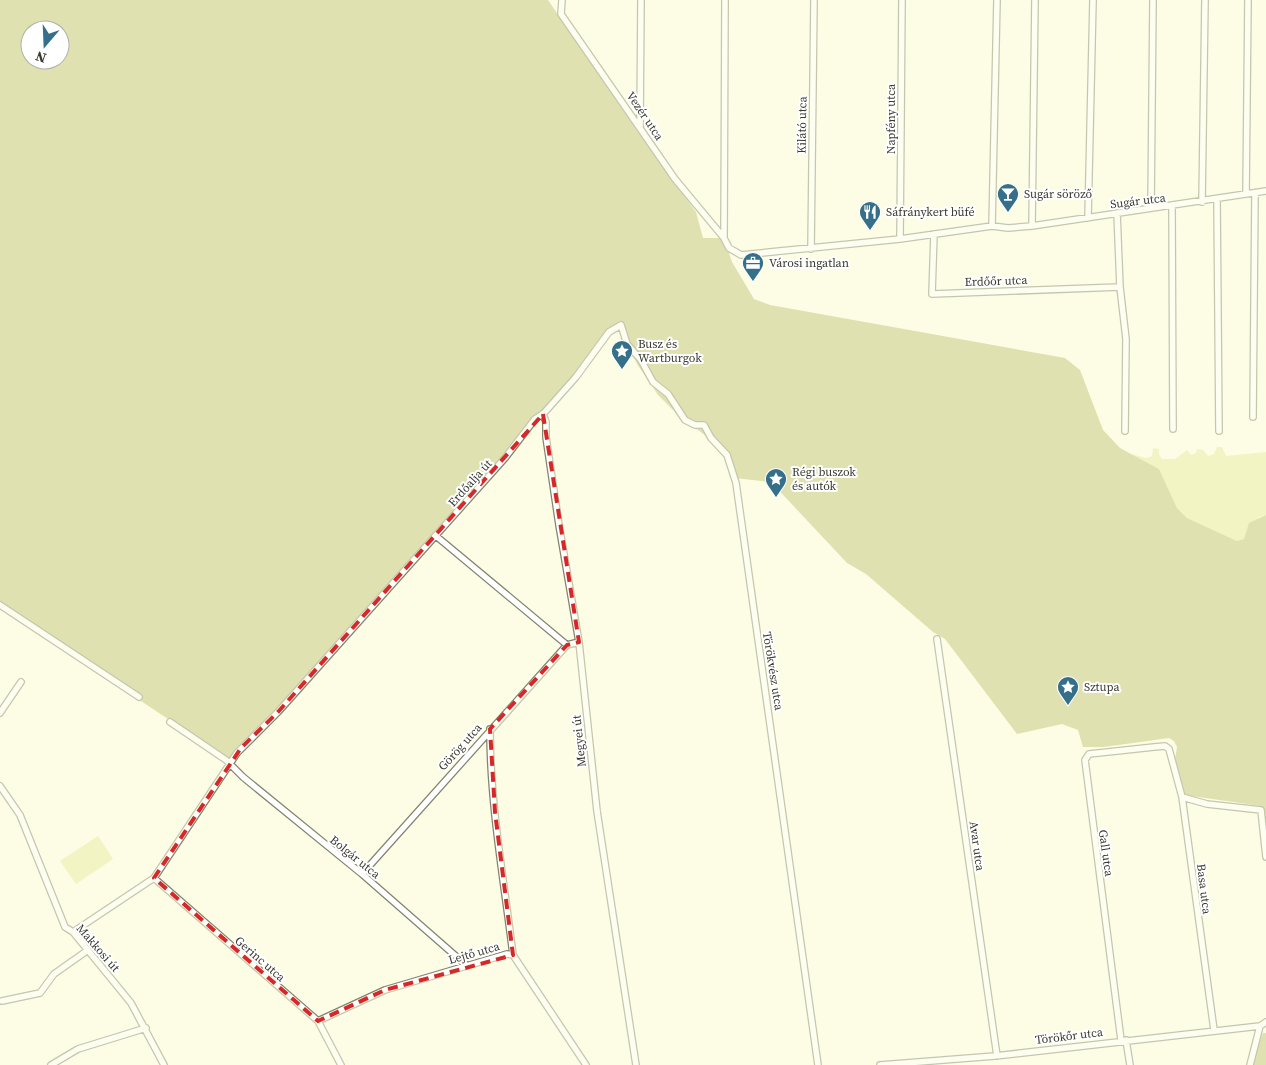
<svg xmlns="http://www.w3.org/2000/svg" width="1266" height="1065" viewBox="0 0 1266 1065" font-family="'Source Serif 4',serif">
	<rect width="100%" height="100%" fill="#fcfde4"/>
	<path fill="#e7e89b" d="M1217,447H1222L1226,456L1266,452V515L1259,517L1244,539L1237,541L1187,518L1177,508L1159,469L1131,454L1146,458L1152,456L1153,448L1159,449V455L1162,459H1175L1187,450L1191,455L1196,453L1197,449L1203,450L1208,456L1214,454Z
		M98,836L113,859L76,884L60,861Z"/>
	<path fill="#bebf72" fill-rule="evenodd" d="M0,0H548L633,125L696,212L703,238H724L732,262L754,299L770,305L1065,358L1080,370L1103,430L1120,448L1159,469L1177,508L1187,518L1237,541L1244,539L1249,523L1266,515V844L1264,812L1261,806L1185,795L1175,759L1177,747L1174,741L1169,738L1104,747H1083L1078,730L1062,724L1017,734L945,639L933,632L866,574L847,563L771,482L734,478L725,455L717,444L679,416L658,395L637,364L621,325L616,326L543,414L278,712L246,743L231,765L171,721L0,607ZM30,30H60V60H30Z
		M1263,1033H1266V1065H1250Z"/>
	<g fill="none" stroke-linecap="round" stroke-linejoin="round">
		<g stroke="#83846e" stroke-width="8">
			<path id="street" d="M562,0L561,14L675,179L724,238L729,248L741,255L900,239L992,226L1008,228L1032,226L1266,191
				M640,127L641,0
				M1246,194L1248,0
				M1217,199L1219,431
				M1202,202L1205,0
				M1172,207L1173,429
				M1151,208L1153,0
				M1117,213L1120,287L1126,339L1125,431
				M1088,218L1093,0
				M992,226L997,0
				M1032,226L1035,0
				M934,234L932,294L1120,287
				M724,238L725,0
				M900,239L902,0
				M811,249L814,0
				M543,414L546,422V437L559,525L579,642L597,811L636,1065
				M1253,417L1255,193
				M436,536L567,645
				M0,605L139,697
				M937,639L997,1056
				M0,713L21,682
				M170,722L226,760L243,777L362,874L466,965
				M490,729C490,805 504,880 513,955
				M0,786L20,815L65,927L73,932L131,1003L164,1065
				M1182,797L1207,804L1261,810L1266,857
				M362,874L567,645L579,642
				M154,878L318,1021L341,1065
				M73,932L154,878L237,753L278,712L505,458L535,419L544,413L576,377L609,332L621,325L627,344L641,360L653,382L668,394L685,420L695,425H704L711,438L727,455L736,483L818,1065
				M2,1001L40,993L54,974L88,950
				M318,1021L385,990L507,954L513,955L586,1065
				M1121,1040L1085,760L1089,754L1154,747L1165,746L1169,749L1182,797L1214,1030
				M1126,1040L1130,1065
				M51,1065L78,1049L146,1028
				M880,1065L995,1056L1260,1026
				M1250,1065L1260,1026L1266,1022"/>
		</g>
		<use href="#street" stroke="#fff" stroke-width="5.5"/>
	</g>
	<path d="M0 0H1266V1065H0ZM543,414L579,642L567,645L490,729L495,812L513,955L385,990L318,1021L154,878L241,748L278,712Z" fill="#fcfde4" fill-opacity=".55" fill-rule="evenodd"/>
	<path fill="none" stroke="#d62828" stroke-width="4" stroke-dasharray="10 6" stroke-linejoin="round" d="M543,414L579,642L567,645L490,729L495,812L513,955L385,990L318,1021L154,878L241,748L278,712Z"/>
	<defs>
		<g id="bar-pin" transform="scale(1.125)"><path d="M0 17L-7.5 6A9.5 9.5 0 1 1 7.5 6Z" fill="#366f89" stroke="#fff"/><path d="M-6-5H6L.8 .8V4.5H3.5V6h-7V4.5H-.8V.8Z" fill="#fff"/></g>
		<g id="restaurant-pin" transform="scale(1.125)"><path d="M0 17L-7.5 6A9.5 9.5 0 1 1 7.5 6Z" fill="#366f89" stroke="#fff"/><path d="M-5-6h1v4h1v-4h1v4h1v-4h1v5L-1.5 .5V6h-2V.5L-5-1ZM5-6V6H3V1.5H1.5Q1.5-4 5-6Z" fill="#fff"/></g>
		<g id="office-pin" transform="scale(1.125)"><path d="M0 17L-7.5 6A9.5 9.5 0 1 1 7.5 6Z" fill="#366f89" stroke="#fff"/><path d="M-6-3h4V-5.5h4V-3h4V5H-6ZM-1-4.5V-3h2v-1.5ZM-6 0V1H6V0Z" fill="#fff"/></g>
		<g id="sight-pin" transform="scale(1.125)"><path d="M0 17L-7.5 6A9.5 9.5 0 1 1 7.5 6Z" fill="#366f89" stroke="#fff"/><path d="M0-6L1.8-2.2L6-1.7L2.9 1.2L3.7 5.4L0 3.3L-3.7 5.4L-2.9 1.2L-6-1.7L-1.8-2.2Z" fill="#fff"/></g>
	</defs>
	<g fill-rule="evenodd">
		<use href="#bar-pin" x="1008" y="194"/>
		<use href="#restaurant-pin" x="870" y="212"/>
		<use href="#office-pin" x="753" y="263"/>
		<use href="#sight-pin" x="622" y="351"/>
		<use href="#sight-pin" x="776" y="479"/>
		<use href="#sight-pin" x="1068" y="687"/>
	</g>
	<g text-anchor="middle" stroke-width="4" stroke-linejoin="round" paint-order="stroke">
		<g font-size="12" fill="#393930" stroke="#fff">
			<text transform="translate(645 116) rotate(56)" y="4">Vezér utca</text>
			<text transform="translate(891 119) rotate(-90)" y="4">Napfény utca</text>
			<text transform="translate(802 125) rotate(-89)" y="4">Kilátó utca</text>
			<text transform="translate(1138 201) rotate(-7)" y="4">Sugár utca</text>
			<text transform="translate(996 281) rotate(-2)" y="4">Erdőőr utca</text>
			<text transform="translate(470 483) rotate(-48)" y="4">Erdőalja út</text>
			<text transform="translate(773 671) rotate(81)" y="4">Törökvész utca</text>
			<text transform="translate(579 741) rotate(-96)" y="4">Megyei út</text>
			<text transform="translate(460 747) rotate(-48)" y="4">Görög utca</text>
			<text transform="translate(977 846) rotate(82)" y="4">Avar utca</text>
			<text transform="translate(1106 853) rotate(82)" y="4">Gall utca</text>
			<text transform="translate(355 857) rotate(39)" y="4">Bolgár utca</text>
			<text transform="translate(1204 889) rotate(83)" y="4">Basa utca</text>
			<text transform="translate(98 948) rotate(49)" y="4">Makkosi út</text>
			<text transform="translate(474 953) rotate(-16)" y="4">Lejtő utca</text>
			<text transform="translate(260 959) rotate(41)" y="4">Gerinc utca</text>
			<text transform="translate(1069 1036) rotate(-7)" y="4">Törökőr utca</text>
		</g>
		<g font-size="12" fill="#393930" stroke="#fff" text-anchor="start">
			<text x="1024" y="198">Sugár söröző</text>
			<text x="886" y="216">Sáfránykert büfé</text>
			<text x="769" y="267">Városi ingatlan</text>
			<text x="638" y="348">Busz és<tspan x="638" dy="14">Wartburgok</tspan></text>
			<text x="792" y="476">Régi buszok<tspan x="792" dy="14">és autók</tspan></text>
			<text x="1084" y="691">Sztupa</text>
		</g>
	</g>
	<g transform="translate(45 45) rotate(199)"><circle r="24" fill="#ffffff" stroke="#b0b0ac"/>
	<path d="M0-4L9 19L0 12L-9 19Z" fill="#366f89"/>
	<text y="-8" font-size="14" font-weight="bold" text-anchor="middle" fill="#393930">N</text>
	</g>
</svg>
